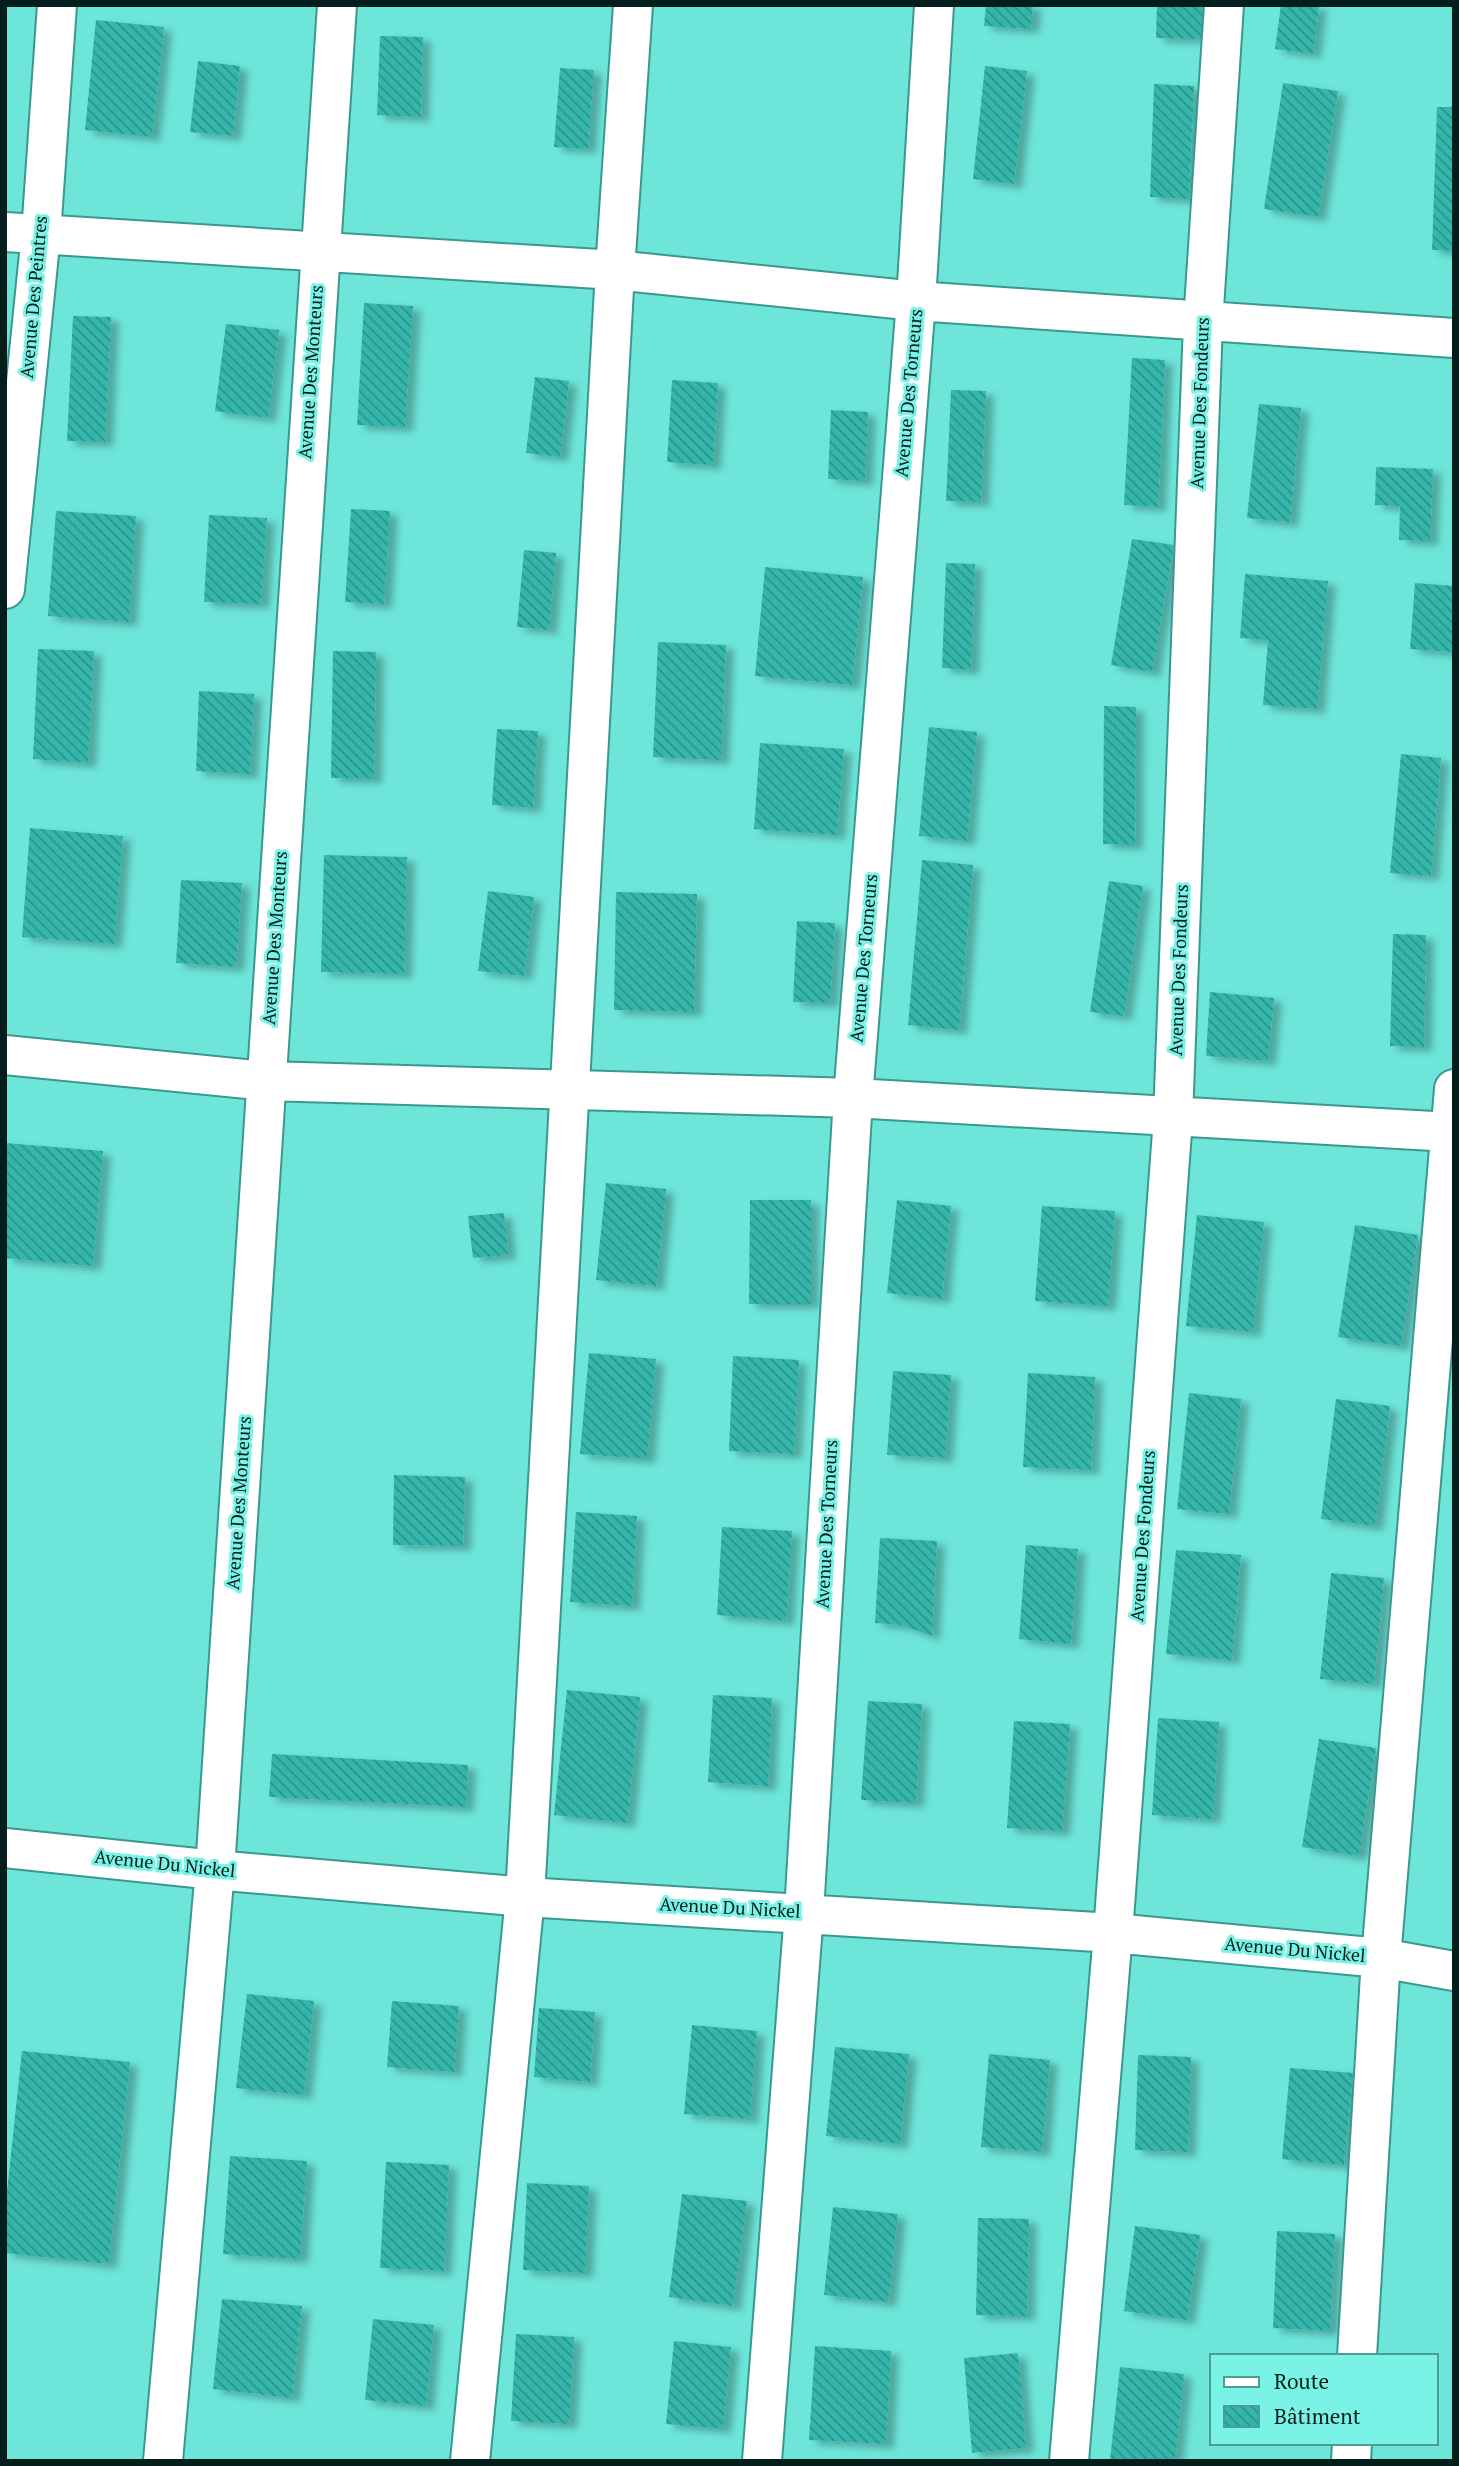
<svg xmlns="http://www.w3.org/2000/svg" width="1459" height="2466" viewBox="0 0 1459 2466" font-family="'PT Serif',serif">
	<defs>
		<pattern id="building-back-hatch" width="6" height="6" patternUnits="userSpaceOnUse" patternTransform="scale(1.75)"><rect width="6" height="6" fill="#35b6aa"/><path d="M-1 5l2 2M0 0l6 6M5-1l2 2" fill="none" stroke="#2b938a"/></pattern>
		<filter id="shadow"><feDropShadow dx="8" dy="4.5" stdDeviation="3.5" flood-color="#0004"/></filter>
	</defs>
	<rect width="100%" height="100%" fill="#6de5d9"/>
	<path fill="url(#building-back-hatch)" filter="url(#shadow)" d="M986,5H1033L1031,29L984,26Z
		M1157,5H1206L1204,39L1156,38Z
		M1281,5H1319L1313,54L1275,49Z
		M96,20L164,27L152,137L85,130Z
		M380,36L423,37L421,117L377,115Z
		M198,61L240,66L233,136L190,132Z
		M985,66L1027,71L1014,184L973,179Z
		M560,68L594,70L588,149L554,147Z
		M1283,83L1338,91L1318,217L1264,209Z
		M1154,84L1194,86L1189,199L1150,197Z
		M1437,107H1454V251L1432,250Z
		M364,303L413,306L405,427L357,425Z
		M73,316L111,317L105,442L67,441Z
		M226,324L279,330L268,418L215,411Z
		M1132,358L1165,360L1158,507L1124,505Z
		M535,377L569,381L560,457L526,453Z
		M672,380L718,383L713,465L667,462Z
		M951,390L986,391L981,502L946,501Z
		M1259,404L1301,408L1290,522L1247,518Z
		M831,410L868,412L865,481L828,479Z
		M1376,467L1433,469L1430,541L1399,540L1400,506L1375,505Z
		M351,509L390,511L384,604L345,602Z
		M56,511L136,516L129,622L48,616Z
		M209,515L267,518L261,604L204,602Z
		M1132,539L1174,545L1152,672L1111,665Z
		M524,550L556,553L549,630L517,627Z
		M946,563L975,564L971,670L942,668Z
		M765,567L863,577L852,685L755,676Z
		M1245,574L1328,581L1317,709L1263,705L1268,640L1240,638Z
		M1415,583L1454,586V652L1410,649Z
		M658,642L726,645L721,760L653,757Z
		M38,649L94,651L88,763L33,759Z
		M333,651L376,652L374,779L331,778Z
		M199,691L254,694L250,774L196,771Z
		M1104,706L1136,707L1135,845L1103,844Z
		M929,727L977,732L967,841L919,836Z
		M497,729L538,731L533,808L492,805Z
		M760,743L844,749L837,835L754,829Z
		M1401,754L1441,758L1431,876L1390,873Z
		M30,828L123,836L114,944L22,937Z
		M324,855L407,857L404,974L321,972Z
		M922,860L973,865L959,1030L908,1025Z
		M181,880L242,883L236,967L176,963Z
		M1109,881L1143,886L1124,1016L1090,1012Z
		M488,891L534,897L524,976L478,971Z
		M616,892L697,894L694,1012L614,1010Z
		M797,921L835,923L830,1003L793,1002Z
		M1393,934L1426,935L1424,1047L1390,1046Z
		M1210,992L1274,998L1268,1061L1206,1056Z
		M5,1143L103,1151L93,1266L5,1258Z
		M606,1183L666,1189L656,1286L596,1280Z
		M750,1200H811V1304H749Z
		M897,1200L951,1206L942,1299L887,1293Z
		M1042,1206L1115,1211L1108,1306L1035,1301Z
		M504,1213L508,1255L473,1258L468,1216Z
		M1197,1215L1264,1222L1253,1332L1186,1326Z
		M1355,1225L1418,1235L1401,1346L1338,1337Z
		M589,1353L656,1359L647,1459L580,1454Z
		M733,1356L799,1360L794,1454L729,1451Z
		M893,1371L951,1375L945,1458L887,1455Z
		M1028,1373L1095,1377L1091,1470L1023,1467Z
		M1189,1393L1241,1399L1229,1514L1177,1509Z
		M1336,1399L1390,1406L1375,1526L1321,1519Z
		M394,1475L465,1477L463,1546L393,1545Z
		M576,1512L637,1516L632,1606L570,1602Z
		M722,1527L792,1531L786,1621L717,1615Z
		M880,1538L937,1541L932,1636L902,1625L875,1623Z
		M1026,1545L1078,1549L1071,1644L1019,1639Z
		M1176,1550L1241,1555L1232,1660L1166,1654Z
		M1331,1573L1384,1578L1374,1684L1320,1679Z
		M567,1690L640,1697L627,1823L554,1815Z
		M713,1695L772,1698L768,1786L708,1782Z
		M868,1701L922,1704L916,1803L861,1800Z
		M1158,1718L1219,1722L1213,1819L1152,1815Z
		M1014,1721L1070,1724L1062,1831L1007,1828Z
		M1319,1739L1376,1748L1359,1856L1302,1847Z
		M272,1754L468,1765L466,1807L269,1797Z
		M247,1994L314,2001L304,2095L236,2088Z
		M392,2001L459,2006L454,2072L387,2067Z
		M539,2008L595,2012L590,2082L534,2077Z
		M692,2025L757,2031L750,2119L684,2114Z
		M835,2047L909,2054L900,2144L826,2136Z
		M22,2051L130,2062L109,2264L5,2253V2210Z
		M989,2054L1050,2060L1042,2152L981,2147Z
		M1138,2055L1191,2057L1188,2152L1135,2150Z
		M1290,2068L1353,2073L1344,2165L1282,2159Z
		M230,2156L307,2161L300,2259L223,2254Z
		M386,2162L449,2165L444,2271L380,2268Z
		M527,2183L589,2186L585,2273L523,2270Z
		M682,2194L747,2201L733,2306L669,2297Z
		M833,2207L898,2214L888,2302L824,2295Z
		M978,2218L1029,2219L1027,2316L976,2315Z
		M1135,2226L1200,2235L1187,2320L1124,2311Z
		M1277,2231L1335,2234L1330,2331L1273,2328Z
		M222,2299L302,2306L292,2398L213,2389Z
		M373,2319L434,2325L426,2406L365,2400Z
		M516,2334L574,2337L569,2424L511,2421Z
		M674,2341L731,2347L723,2429L666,2424Z
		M815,2346L891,2351L886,2444L809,2440Z
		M1018,2353L1026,2448L972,2453L964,2358Z
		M1120,2367L1184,2374L1175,2461L1110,2460Z"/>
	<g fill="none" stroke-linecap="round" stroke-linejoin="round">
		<g stroke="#3b988f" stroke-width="42">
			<path id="minor" d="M5,232L615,270L916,301L1454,338
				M5,589L41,234L57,5
				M5,1055L266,1081L853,1098L1451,1132
				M5,1848L215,1870L525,1897L1113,1933L1381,1958L1454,1971
				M1357,2356L1381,1958L1454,1089
				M163,2461L215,1870L337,5
				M470,2461L525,1897L615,270L633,5
				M762,2461L804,1912L853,1098L916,301L934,5
				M1069,2461L1113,1933L1173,1118L1203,323L1224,5
				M1351,2461L1352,2443"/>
		</g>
		<use href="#minor" stroke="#fff" stroke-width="38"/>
	</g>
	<g text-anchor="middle" stroke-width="6" stroke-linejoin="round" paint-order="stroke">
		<g font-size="18" fill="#041e1b" stroke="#7bf2e6">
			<text transform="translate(34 297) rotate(-85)" y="6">Avenue Des Peintres</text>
			<text transform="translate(311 372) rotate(-86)" y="6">Avenue Des Monteurs</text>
			<text transform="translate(909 393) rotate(-85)" y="6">Avenue Des Torneurs</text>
			<text transform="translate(1200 403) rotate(-88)" y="6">Avenue Des Fondeurs</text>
			<text transform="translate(275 938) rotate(-86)" y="6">Avenue Des Monteurs</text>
			<text transform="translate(864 958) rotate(-85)" y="6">Avenue Des Torneurs</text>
			<text transform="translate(1179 970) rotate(-88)" y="6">Avenue Des Fondeurs</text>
			<text transform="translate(239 1503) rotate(-86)" y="6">Avenue Des Monteurs</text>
			<text transform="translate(827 1524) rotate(-87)" y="6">Avenue Des Torneurs</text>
			<text transform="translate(1143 1536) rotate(-86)" y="6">Avenue Des Fondeurs</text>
			<text transform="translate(165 1864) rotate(6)" y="6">Avenue Du Nickel</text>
			<text transform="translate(730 1908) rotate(3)" y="6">Avenue Du Nickel</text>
			<text transform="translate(1295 1950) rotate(5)" y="6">Avenue Du Nickel</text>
		</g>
	</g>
	<rect width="1459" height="2466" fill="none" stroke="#041e1b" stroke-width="14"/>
	<rect x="1210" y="2354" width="228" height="91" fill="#7bf2e6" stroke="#4b9d95" stroke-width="2"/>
	<rect x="1224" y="2377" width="35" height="10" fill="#ffffff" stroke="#4b9d95" stroke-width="2"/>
	<text x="1274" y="2389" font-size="21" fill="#041e1b">Route</text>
	<rect x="1224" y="2406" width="35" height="21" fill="url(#building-back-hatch)" stroke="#4b9d95" stroke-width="2"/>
	<text x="1274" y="2424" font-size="21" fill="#041e1b">Bâtiment</text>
</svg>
